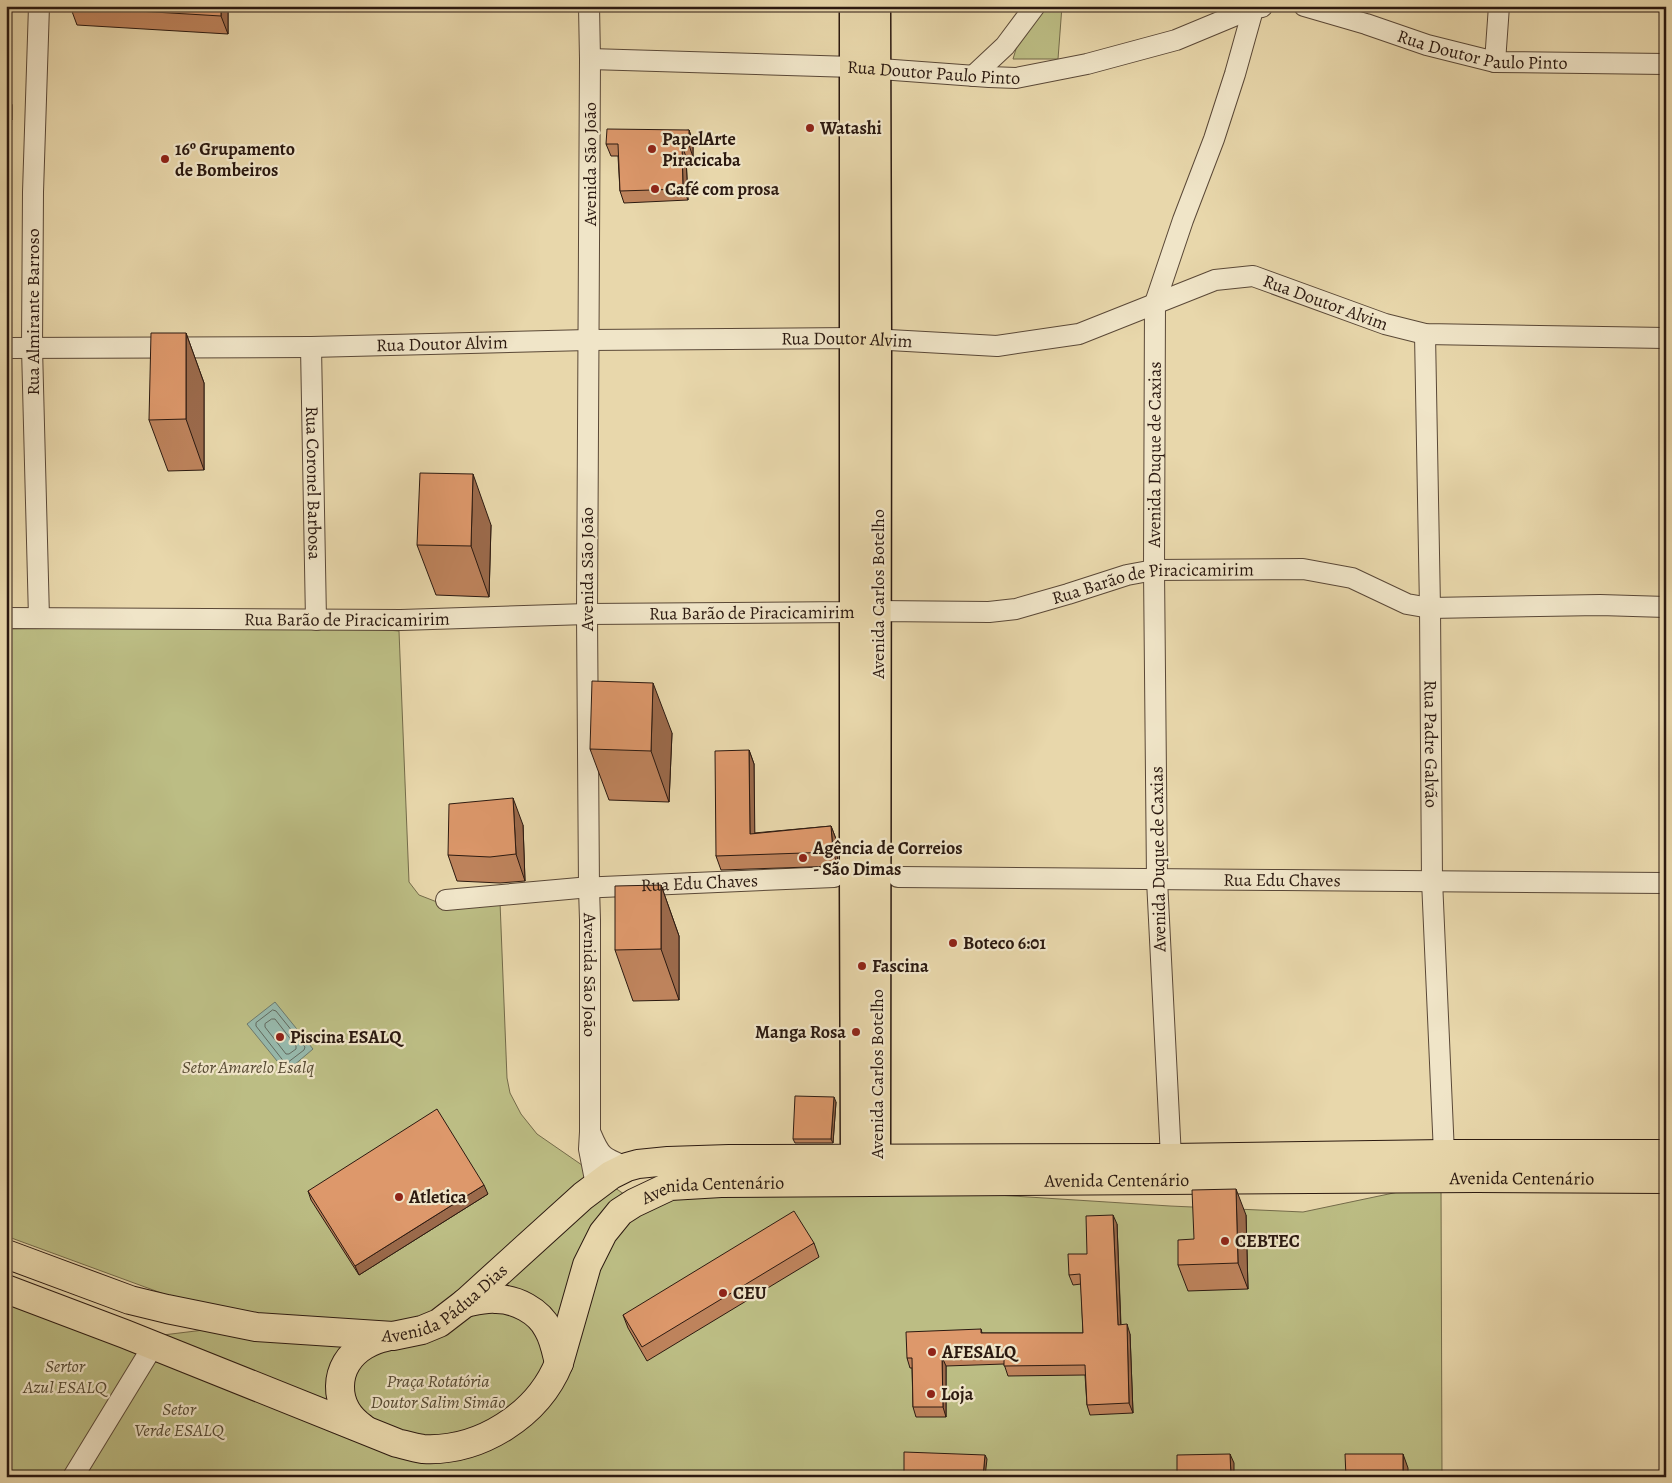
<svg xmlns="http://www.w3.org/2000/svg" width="1672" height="1483" viewBox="0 0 1672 1483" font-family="Alegreya,serif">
	<rect width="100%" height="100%" fill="#e8d7ab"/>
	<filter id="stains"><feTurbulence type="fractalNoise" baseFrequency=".004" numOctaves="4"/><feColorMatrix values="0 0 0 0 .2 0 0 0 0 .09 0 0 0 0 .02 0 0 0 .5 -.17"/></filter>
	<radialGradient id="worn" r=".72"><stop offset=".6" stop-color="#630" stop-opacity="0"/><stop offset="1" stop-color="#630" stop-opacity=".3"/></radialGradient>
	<path fill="#bcbd84" stroke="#746b4a" d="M1050,6H1062L1058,59H1013L1019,39L1033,21Z
		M328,625L399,631L409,882L419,895L437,902H500L507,1078L510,1093L521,1114L537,1134L634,1201L648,1195L902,1189L1170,1206L1303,1212L1441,1183L1442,1477H6V1292L163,1335L212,1329L254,1327L6,1236V629Z"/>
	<path fill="#97b9ac" stroke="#6c796e" d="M275,1002L313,1049L286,1072L247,1024Z"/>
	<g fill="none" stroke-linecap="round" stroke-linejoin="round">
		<path stroke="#61695e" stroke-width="1" d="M273,1010L276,1011L305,1047L304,1050L287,1063H285L256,1026V1023Z
			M272,1019H275L296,1046V1049L289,1054H286L265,1027V1024Z"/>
		<g stroke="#5a4837" stroke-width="22">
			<g id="minor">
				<path id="s1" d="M589,6L590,59L587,614L589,888L590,920V1132L589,1149L596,1185"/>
				<path id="s2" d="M1304,6L1366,24L1427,45L1495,62L1666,64"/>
				<path id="s3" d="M590,59L853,67L989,77L1016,78L1087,64L1176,40L1253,8L1262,7"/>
				<path d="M1495,62L1499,6"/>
				<path d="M973,76L1005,46L1035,6"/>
				<path id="s4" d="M1425,334L1430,608L1432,880L1444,1154"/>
				<path id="s5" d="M311,347L316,620"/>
				<path id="s6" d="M6,348L311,347L588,340L853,338L997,346L1079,334L1215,280L1253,276L1385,324L1425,334L1666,338"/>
				<path id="s7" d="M6,618L401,620L587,614L853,612L877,611L989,612L1016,609L1068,594L1127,575L1154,570L1303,569L1352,578L1407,604L1430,608L1600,605L1666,607"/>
				<path d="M39,618L32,348L33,192L39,6"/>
				<path id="s8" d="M898,877C1154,880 1410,880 1666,883"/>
				<path id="s9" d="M446,900L579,888L834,877"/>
				<path d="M591,1134C601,1158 604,1158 627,1167"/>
				<path id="s10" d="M1171,1158L1157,880L1154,570L1155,303L1183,220L1214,139L1235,74L1254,6"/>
				<path d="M73,1477L153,1346"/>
			</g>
		</g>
		<g stroke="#2b1910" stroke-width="29">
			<path id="major" d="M853,6V878L854,1158
				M877,6L878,340L877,1179"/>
		</g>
		<g stroke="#2b1910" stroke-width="30">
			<g id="highway">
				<path id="s11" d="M6,1254L130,1300L167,1309L256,1327L393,1336L422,1330L439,1323L465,1303L583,1196L611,1175L627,1167L638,1164L668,1161L729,1159L1171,1158L1444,1154H1666"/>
				<path id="s12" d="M6,1289L125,1334L397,1443C405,1445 415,1448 423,1449C480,1452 538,1415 559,1363L587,1265L603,1233L620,1212L634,1203L670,1186L721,1183L1476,1178L1666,1179"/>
				<path d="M465,1303C475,1301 486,1298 496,1299C516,1299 539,1311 548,1329C554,1339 556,1351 559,1363"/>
				<path d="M363,1428C332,1407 332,1365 365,1345C372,1341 378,1338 386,1337"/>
			</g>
		</g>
		<use href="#minor" stroke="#f0e5c8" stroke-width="20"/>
		<use href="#major" stroke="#e8d7ab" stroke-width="26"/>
		<use href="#highway" stroke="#e8d7ab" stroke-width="28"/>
	</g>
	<path fill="#be835c" stroke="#2b1910" d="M70,6H228V34L77,25Z
		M6,89L12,105V120H6Z
		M689,130L693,142V157H686L688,200L624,203L620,191L618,156H611L606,144Z
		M186,333L204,383V470L168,471L149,420Z
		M491,525L489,597L436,595L417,545Z
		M672,733L669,802L609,800L590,749Z
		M749,750L754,764V833L831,826L836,839L838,866L721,870L716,856Z
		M523,825L525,881L500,883L457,881L448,855Z
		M661,885L679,936V1000L633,1001L615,950Z
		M836,1102L833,1143H795L793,1139Z
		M308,1191L488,1194L359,1275L311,1200Z
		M1246,1215L1248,1289L1188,1291L1178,1265L1194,1239Z
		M1117,1224L1121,1325L1130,1334L1133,1413L1090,1415L1087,1405L1085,1375L1008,1376L1004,1364L946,1366V1417H916L913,1407L912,1368H910L907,1358L981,1329L982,1333H1083L1081,1284L1073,1285L1069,1275L1087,1254Z
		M814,1243L819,1257L647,1361L628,1328L623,1315Z"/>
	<path fill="#9b6a4b" stroke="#2b1910" d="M221,6H228V34L221,16Z
		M6,89L12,105V120L6,105Z
		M689,130L693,142V157L689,145Z
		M682,145L686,157L688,200L683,189Z
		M186,333L204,383V470L186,419Z
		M473,474L491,525L489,597L471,546Z
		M653,683L672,733L669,802L651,751Z
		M749,750L754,764L755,847L750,834Z
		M513,798L523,825L525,881L516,854Z
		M831,826L836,839L838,866L833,852Z
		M661,885L679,936V1000L661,949Z
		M834,1097L836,1102L833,1143L831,1139Z
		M484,1185L488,1194L359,1275L355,1266Z
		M1236,1189L1246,1215L1248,1289L1238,1263Z
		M1113,1215L1117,1224L1121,1334L1118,1325Z
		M1127,1324L1130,1334L1133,1413L1129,1403Z
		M942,1357L946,1366V1417L943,1407Z
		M1230,1454L1234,1463V1477H1231V1476Z
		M1403,1454L1408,1468V1477H1403Z
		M985,1455L987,1459L985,1477H983Z"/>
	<path fill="#dd986b" stroke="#2b1910" d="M221,6V16L70,7V6Z
		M607,129L689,130V145H682L683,189L620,191L618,144H606Z
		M151,333H186V419L149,420Z
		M420,473L473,474L471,546L417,545Z
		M592,681L653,683L651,751L590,749Z
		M749,750L750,834L831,826L833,852L716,856L715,751Z
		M513,798L516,854L490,857L448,855L449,804Z
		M661,885V949L615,950V886Z
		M795,1096L834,1097L831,1139H793Z
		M437,1109L484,1185L355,1266L308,1191Z
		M1236,1189L1238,1263L1178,1265V1240L1194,1239L1192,1190Z
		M794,1211L814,1243L642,1347L623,1315Z
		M1113,1215L1118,1325L1127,1324L1129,1403L1087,1405L1085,1365L1004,1366V1355L942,1357L943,1407H913L912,1358H907L906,1332L981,1329V1333H1083L1080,1274L1069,1275L1068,1254H1087L1086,1216Z
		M904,1452L985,1455L983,1477H904Z
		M1230,1454L1231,1476L1177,1477V1455Z
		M1345,1454H1403V1477H1346Z"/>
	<g fill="#8f2418" stroke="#f0e5c8" stroke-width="2">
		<circle cx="810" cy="128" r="5"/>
		<circle cx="652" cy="149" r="5"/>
		<circle cx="165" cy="159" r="5"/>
		<circle cx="655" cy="189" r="5"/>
		<circle cx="803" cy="858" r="5"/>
		<circle cx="953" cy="943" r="5"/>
		<circle cx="862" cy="966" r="5"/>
		<circle cx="856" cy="1032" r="5"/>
		<circle cx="280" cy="1037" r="5"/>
		<circle cx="399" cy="1197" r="5"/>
		<circle cx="1225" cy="1241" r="5"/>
		<circle cx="723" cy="1293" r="5"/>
		<circle cx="932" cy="1352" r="5"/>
		<circle cx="931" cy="1394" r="5"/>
	</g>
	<g text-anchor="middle" stroke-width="4.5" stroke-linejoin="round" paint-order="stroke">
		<g font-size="18" fill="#2b1910" stroke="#f0e5c8">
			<text dy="6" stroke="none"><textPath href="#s2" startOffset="185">Rua Doutor Paulo Pinto</textPath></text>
			<text dy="6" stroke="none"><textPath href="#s3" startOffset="344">Rua Doutor Paulo Pinto</textPath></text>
			<text transform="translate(590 164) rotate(-90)" y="6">Avenida São João</text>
			<text dy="6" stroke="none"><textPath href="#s6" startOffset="1336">Rua Doutor Alvim</textPath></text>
			<text transform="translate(33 312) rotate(-90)" y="6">Rua Almirante Barroso</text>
			<text dy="6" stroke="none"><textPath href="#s6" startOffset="841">Rua Doutor Alvim</textPath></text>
			<text dy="6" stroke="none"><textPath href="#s6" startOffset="436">Rua Doutor Alvim</textPath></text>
			<text dy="6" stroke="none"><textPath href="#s10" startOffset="704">Avenida Duque de Caxias</textPath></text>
			<text dy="6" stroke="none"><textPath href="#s5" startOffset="136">Rua Coronel Barbosa</textPath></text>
			<text transform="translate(587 569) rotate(-90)" y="6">Avenida São João</text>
			<text dy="6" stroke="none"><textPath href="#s7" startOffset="1151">Rua Barão de Piracicamirim</textPath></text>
			<text transform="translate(878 594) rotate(-90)" y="6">Avenida Carlos Botelho</text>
			<text dy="6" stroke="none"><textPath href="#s7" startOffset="746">Rua Barão de Piracicamirim</textPath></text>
			<text dy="6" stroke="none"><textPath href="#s7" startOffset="341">Rua Barão de Piracicamirim</textPath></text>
			<text dy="6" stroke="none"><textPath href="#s4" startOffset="410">Rua Padre Galvão</textPath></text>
			<text transform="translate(1158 859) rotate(-91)" y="6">Avenida Duque de Caxias</text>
			<text dy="6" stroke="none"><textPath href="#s8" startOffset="384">Rua Edu Chaves</textPath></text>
			<text dy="6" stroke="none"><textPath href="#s9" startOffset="254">Rua Edu Chaves</textPath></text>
			<text dy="6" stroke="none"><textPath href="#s1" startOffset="969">Avenida São João</textPath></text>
			<text transform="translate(877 1074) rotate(-90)" y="6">Avenida Carlos Botelho</text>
			<text dy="6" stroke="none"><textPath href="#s12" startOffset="1691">Avenida Centenário</textPath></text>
			<text dy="6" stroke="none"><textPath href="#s12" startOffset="1286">Avenida Centenário</textPath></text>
			<text dy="6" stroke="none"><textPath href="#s12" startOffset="881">Avenida Centenário</textPath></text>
			<text dy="6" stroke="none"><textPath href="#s11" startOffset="460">Avenida Pádua Dias</textPath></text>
		</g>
		<g font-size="18" font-weight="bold" fill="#2b1910" stroke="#f0e5c8" text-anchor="start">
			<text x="820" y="134">Watashi</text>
			<text x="662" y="145">PapelArte<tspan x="662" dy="21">Piracicaba</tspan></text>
			<text x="175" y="155">16º Grupamento<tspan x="175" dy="21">de Bombeiros</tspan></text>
			<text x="665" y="195">Café com prosa</text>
			<text x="813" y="854">Agência de Correios<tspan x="813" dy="21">- São Dimas</tspan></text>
			<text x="963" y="949">Boteco 6:01</text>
			<text x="872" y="972">Fascina</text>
			<text x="846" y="1038" text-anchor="end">Manga Rosa</text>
			<text x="290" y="1043">Piscina ESALQ</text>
			<text x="409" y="1203">Atletica</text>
			<text x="1235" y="1247">CEBTEC</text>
			<text x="733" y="1299">CEU</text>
			<text x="942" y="1358">AFESALQ</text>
			<text x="941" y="1400">Loja</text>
		</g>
		<g font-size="18" font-style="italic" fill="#564a33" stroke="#f0e5c8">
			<text x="248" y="1073">Setor Amarelo Esalq</text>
			<text x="65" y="1372">Sertor<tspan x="65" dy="21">Azul ESALQ</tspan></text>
			<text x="438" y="1387">Praça Rotatória<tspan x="438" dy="21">Doutor Salim Simão</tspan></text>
			<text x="179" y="1415">Setor<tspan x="179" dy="21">Verde ESALQ</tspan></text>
		</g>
	</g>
	<rect width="1672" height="1483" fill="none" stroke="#e8d7ab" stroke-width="25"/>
	<rect x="8" y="8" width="1657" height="1468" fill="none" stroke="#2b1910" stroke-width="2.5"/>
	<rect x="12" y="12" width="1647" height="1458" fill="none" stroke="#2b1910"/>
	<rect width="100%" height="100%" filter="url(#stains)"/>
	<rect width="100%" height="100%" fill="url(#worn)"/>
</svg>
